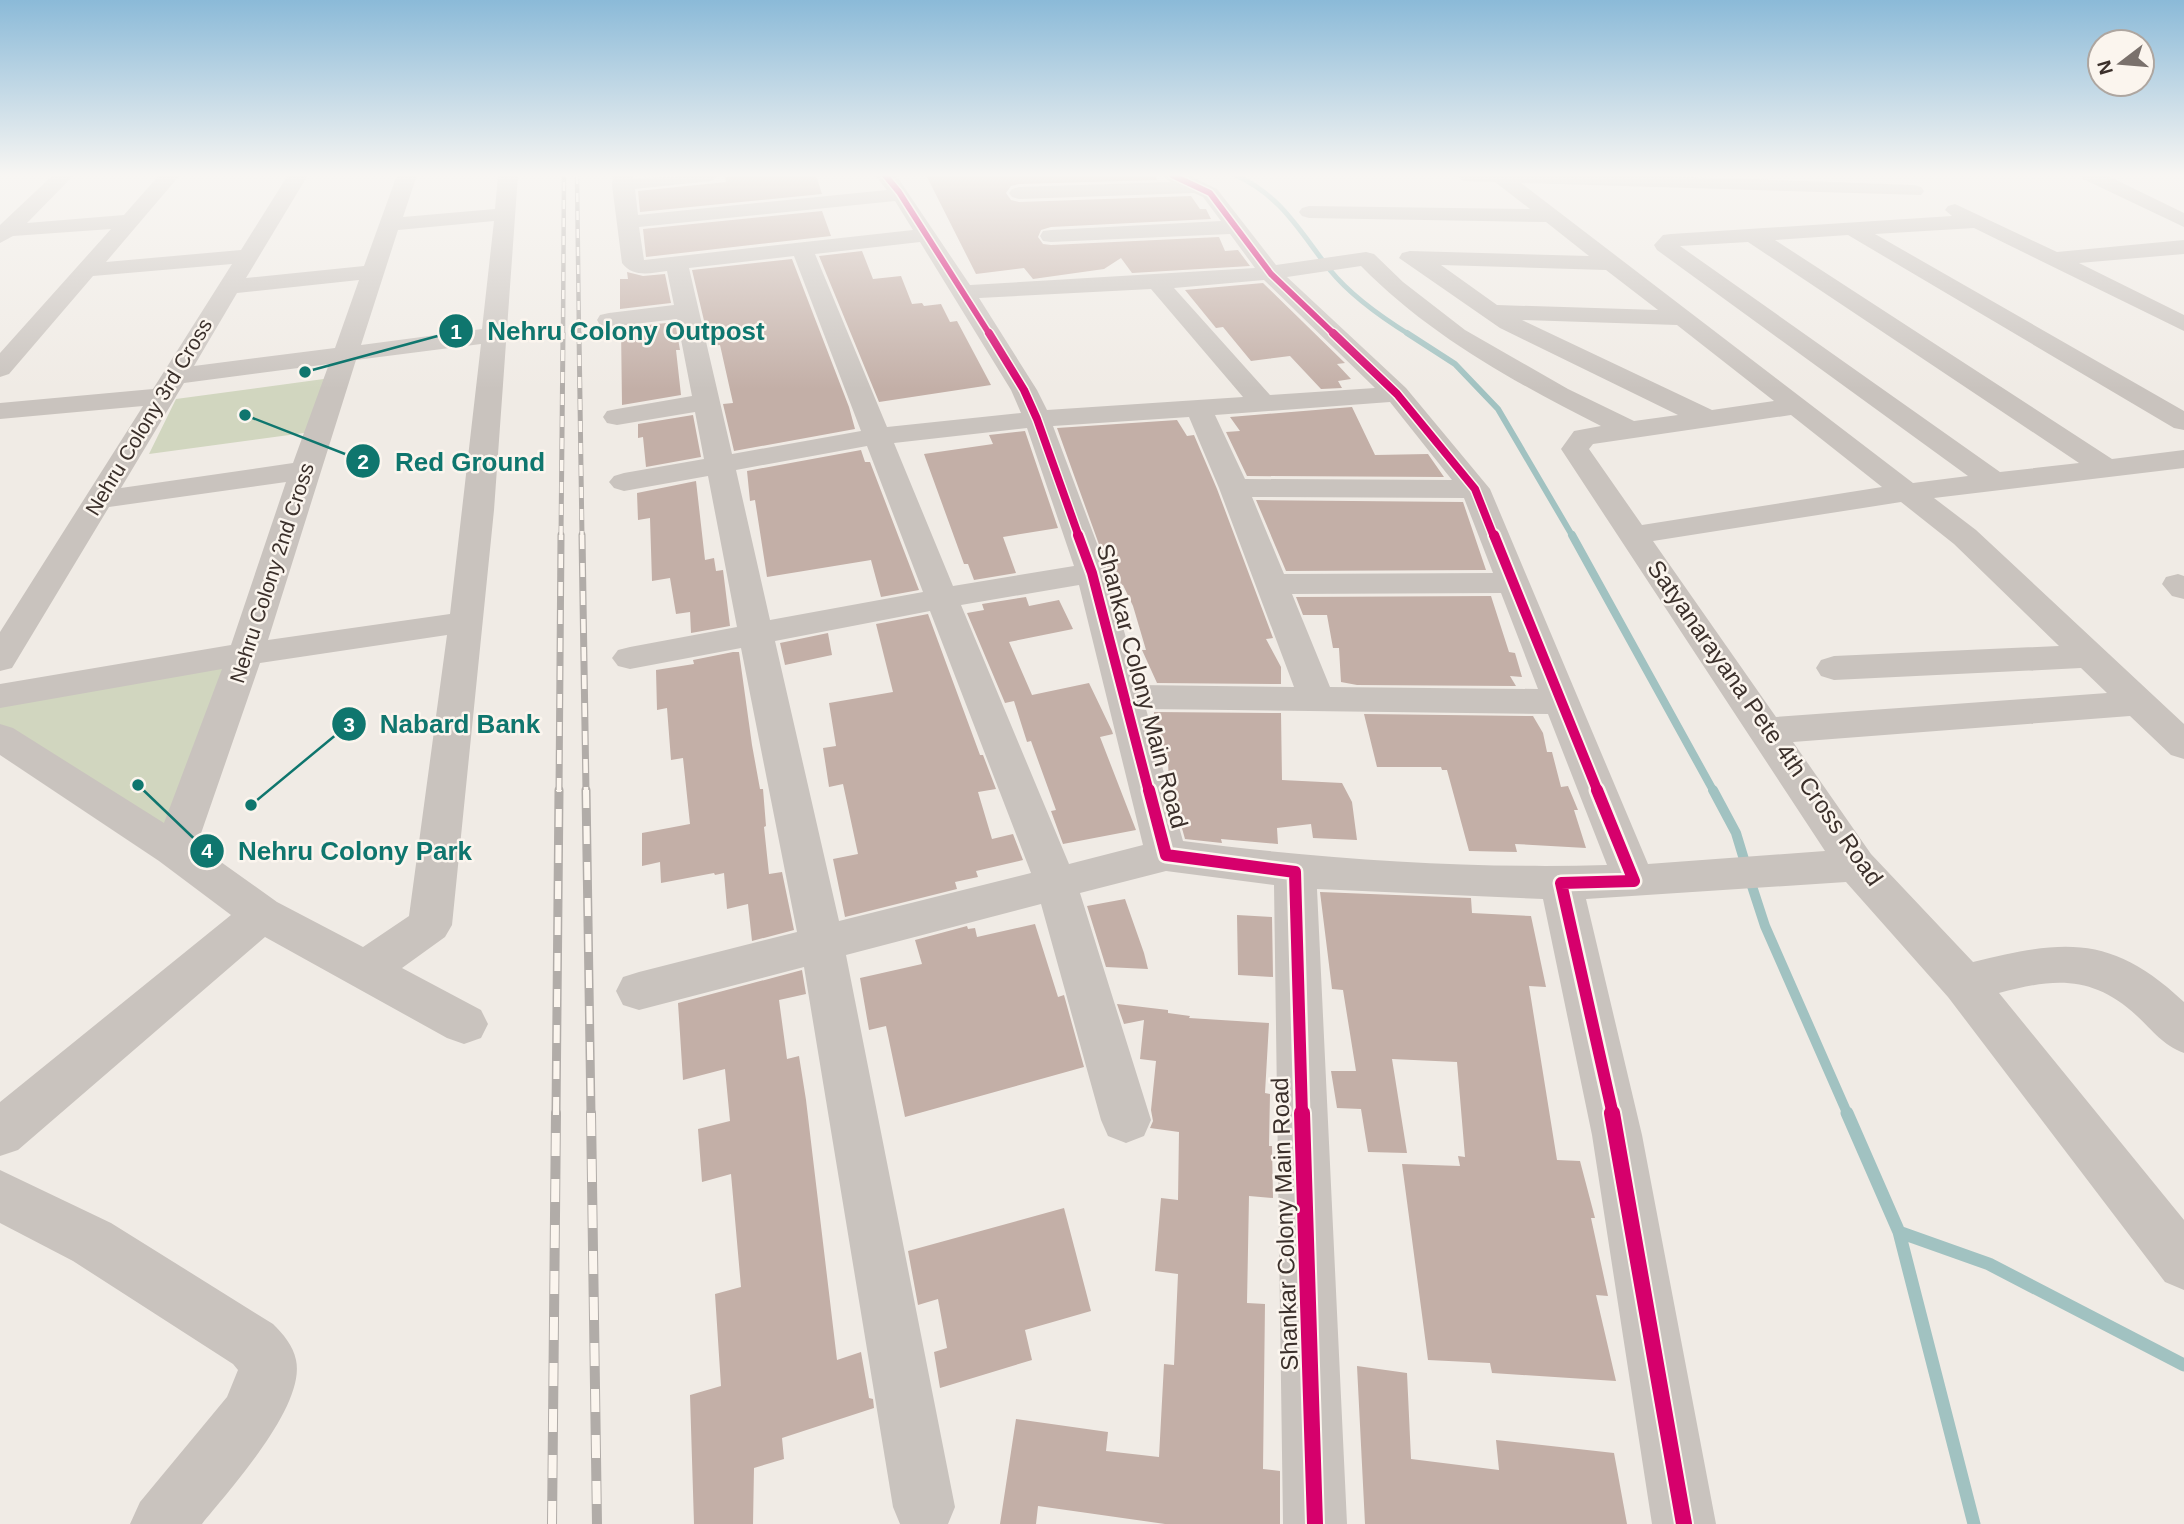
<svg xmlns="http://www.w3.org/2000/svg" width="2184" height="1524" viewBox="0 0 2184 1524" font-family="Helvetica,sans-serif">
	<rect width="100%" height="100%" fill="#f0ebe5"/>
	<path fill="#d1d6bf" d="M331,378L319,431L149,454L176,399Z
		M240,659L170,839L0,731V700Z"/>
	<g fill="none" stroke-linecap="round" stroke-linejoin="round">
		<path stroke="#a1c2c1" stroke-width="5" d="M1235,175C1281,195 1300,232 1330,270C1351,296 1381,317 1410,335"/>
		<path stroke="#a1c2c1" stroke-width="6" d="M1407,333L1455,364L1498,409L1573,537"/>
		<path stroke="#a1c2c1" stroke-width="8" d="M1572,535L1714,792"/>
		<path stroke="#a1c2c1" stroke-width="10" d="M1713,790L1736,833L1746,866
			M1750,880L1765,926L1848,1115"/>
		<path stroke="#a1c2c1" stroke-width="13" d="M1847,1113L1899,1232L1974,1524
			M1899,1232L1989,1264L2184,1365"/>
	</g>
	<path fill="#c3afa7" d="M745,175H816L822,194L640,212L638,191L726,182L725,177Z
		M926,175H1156L1157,180L1019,184L1011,186L1006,193L1011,200L1019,202L1191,196L1200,209H1206L1211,219L1051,227L1041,230L1038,237L1043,244L1051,245L1219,237L1225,251L1238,250L1250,266L1132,273L1121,258L1104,269L1033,279L1024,268L976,274Z
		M822,211L831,236L646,257L643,229Z
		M862,251L873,279L901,276L912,304L922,303L924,306L941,304L950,322L957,321L991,385L879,402L819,256Z
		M792,259L849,407L855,429L734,451L723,404L733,403L720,345L710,346L692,270Z
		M627,272L643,276L665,274L671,303L620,309V279H628Z
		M1263,283L1345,363L1337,364L1351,379L1338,381L1342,388L1321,389L1290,356L1251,361L1223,327L1216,328L1185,290Z
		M675,322L680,350H676L681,395L622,405L621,328Z
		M1352,407L1375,455L1428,454L1444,477L1247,476L1226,432L1240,431L1230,417Z
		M693,415L701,457L646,467L643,437L638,438V424Z
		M1177,420L1187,436L1194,435L1217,489L1273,638L1266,639L1281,667V684L1157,683L1142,650H1146L1133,606L1123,585L1114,586L1057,428Z
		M1025,431L1058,528L1003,537L1016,573L974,580L968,564H964L924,454L993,444L989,435Z
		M861,450L865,462H870L919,590L881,597L871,560L767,577L755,500L750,501L747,471Z
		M696,481L705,560L714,558L716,571L723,570L730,626L691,633L690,612L676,614L670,578L652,581L650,518L638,520L637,493Z
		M1256,500L1463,502L1486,570L1286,571Z
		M1491,596L1509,652L1515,653L1522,677L1510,676L1516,686L1357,685L1341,682L1339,648H1333L1327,615H1303L1296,597Z
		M1026,597L1029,606L1059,600L1073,629L1009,642L1032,695L1089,683L1112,731L1113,734L1100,737L1136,830L1063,844L1051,811L1056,810L1031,741L1027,742L1014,701L1005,703L967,613L984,610L982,604Z
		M928,614L980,755H983L996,789L978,792L992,839L1013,834L1023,860L976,871L978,877L955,882L957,889L845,917L833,859L858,854L843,784L829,787L823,748L836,746L829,703L893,692L876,624Z
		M828,633L832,655L785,665L780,643Z
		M733,652H739L752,745L760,789H763L766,826L764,827L769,874L782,872L794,930L752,941L748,904L727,909L724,873L715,875L714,873L661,883L660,862L642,866V833L690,824L683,758L671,760L667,708L657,710L656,670L694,664L693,660Z
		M1154,712L1281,713L1282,780L1342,783L1352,802L1357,840L1313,838L1311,824L1277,828L1278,844L1221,839L1222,843L1185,839L1169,782L1168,762H1163L1154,728Z
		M1364,714L1533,716L1543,733L1547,752H1552L1561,787L1568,786L1578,810H1574L1586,848L1515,844L1517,852L1469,851L1447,770H1442L1441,767H1377Z
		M1320,892L1471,898L1472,913L1531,916L1546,987L1529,986L1557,1160L1580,1161L1595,1218H1591L1608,1296L1596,1295L1616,1381L1492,1373L1490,1363L1428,1360L1402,1164L1460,1166L1458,1156L1465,1157L1457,1062L1392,1059L1407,1153L1368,1152L1361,1109L1337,1108L1331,1071H1356L1343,990L1332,989Z
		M1125,899L1144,953L1148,969L1106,967L1087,906Z
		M1237,915L1272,917L1273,977L1238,975Z
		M1035,924L1058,997L1064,995L1084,1067L905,1117L886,1026L869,1030L860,978L922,964L915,940L967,926L968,929L975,928L977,937Z
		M802,970L806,994L779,1000L787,1059L799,1056L806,1100L837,1360L861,1352L869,1398L873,1399L874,1408L782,1438L784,1459L754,1468L753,1524H694L690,1395L721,1386L715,1294L741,1287L731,1174L702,1182L698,1129L730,1121L725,1069L683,1080L678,1003Z
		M1117,1004L1168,1010V1013L1190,1016L1189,1018L1269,1023L1265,1093L1270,1094L1269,1146H1272L1273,1198L1249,1196L1247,1303L1265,1304L1263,1469L1280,1471V1524H1165L1038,1506L1036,1524H1000L1016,1419L1108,1432L1106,1451L1159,1457L1164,1364L1174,1365L1178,1274L1155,1271L1161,1198L1178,1200L1179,1132L1150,1128L1153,1121L1151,1110L1156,1061L1140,1059L1144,1020L1124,1024Z
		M1064,1208L1091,1311L1025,1330L1032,1360L940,1388L934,1352L947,1348L938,1299L918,1305L908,1251Z
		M1357,1366L1407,1373L1411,1459L1499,1470L1496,1440L1614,1453L1627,1524H1365Z"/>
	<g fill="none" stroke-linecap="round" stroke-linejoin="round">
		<path fill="#c9c3be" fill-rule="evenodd" d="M53,175H74L27,223L124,215L159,175H180L106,262L241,250L288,175H308L246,278L364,266L397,175H417L403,217L495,209L498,175H518L494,510L452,925L445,937L402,968L481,1010L488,1024L481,1038L464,1044L447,1038L265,937L18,1150L0,1156V1102L231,915L159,861L0,755V724L13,728L164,823L222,669L0,708V684L231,645L286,482L109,507L12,668L0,671V632L143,406L0,419V403L153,389L232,264L93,276L9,374L0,377V353L111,229L13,236L0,243V225ZM494,221L482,329L361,345L398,230ZM359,280L335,348L194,366L237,293ZM481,344L450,614L268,640L356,360ZM329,364L293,463L121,488L184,383ZM447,635L409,916L363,947L277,902L197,845L260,663Z
			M613,175H633V178L721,175L711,181L635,189L638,215L887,190L875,175H896L970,285L1255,268L1230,234L1051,242L1043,241L1040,236L1043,231L1051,230L1221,221L1203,197L1194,193L1019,199L1012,197L1009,193L1012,189L1019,187L1171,182L1162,175H1188L1217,189L1276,265L1366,252L1374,254L1403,282L1465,330L1568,389L1634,421L1678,415L1500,328L1399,258L1402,253L1410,251L1589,256L1546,222L1309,218L1302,216L1299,212L1302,208L1309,206L1530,209L1495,182L1464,181L1454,175H1637L1914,185L1921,187L1924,191L1921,195L1521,183L1913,483L1968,476L1657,250L1654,245L1663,235L1671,234L1952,216L1945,210L1948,206L1955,204L2057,252L2184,240V254L2079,263L2184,315V331L1974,228L1875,234L2184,411V430L2174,428L1848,235L1775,240L2112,459L2184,450V468L1934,498L1976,530L2184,724V759L2171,755L2130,716L1793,742L1871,854L1973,962C2063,940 2111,933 2184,1002V1053C2163,1045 2153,1031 2137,1016C2093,975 2054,978 1999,993L2184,1220V1290L2165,1282L1948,997L1846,882L1586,899L1642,1135L1716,1524H1652L1592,1135L1543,899L1317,889L1347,1524H1283L1274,885L1166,871L1080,893L1151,1120L1144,1136L1126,1143L1108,1136L1101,1120L1041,904L846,955L955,1507L948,1524H900L893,1507L804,967L639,1010L623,1005L616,991L623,977L639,972L797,932L741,648L630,669L618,666L612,658L618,650L630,647L737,627L708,476L624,491L614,488L609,482L614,476L624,473L704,459L695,412L617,425L607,423L603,417L607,411L617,409L692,396L677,319L609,327L600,325L597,320L600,315L609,313L674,305L667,271C651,273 633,278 622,263L612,185ZM895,201L913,230L644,260L639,227ZM920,242L1011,390L1021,413L887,427L815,254ZM1748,242L2079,463L2000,472L1680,246ZM794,256L861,431L732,454L689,268ZM1441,265L1606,270L1658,310L1497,305ZM1361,266C1430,336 1514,382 1601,426L1574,431L1561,449L1825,851L1648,864L1490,489L1406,388L1287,277ZM1264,280L1375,388L1270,395L1174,288ZM1151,289L1243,397L1047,410L1037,390L979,298ZM1522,320L1677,325L1774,401L1712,410ZM1390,402L1452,480L1245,479L1215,415ZM1791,415L1882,487L1642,525L1589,449L1593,444ZM1189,417L1219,488L1294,687L1139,685L1108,573L1053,426ZM1027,428L1074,566L953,586L894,443ZM867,446L923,592L770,620L736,470ZM1252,497L1464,498L1493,573L1284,574ZM1901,502L1954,544L2059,646L1834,656L1821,660L1816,668L1821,676L1834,680L2081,668L2107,693L1776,717L1653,541ZM1079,585L1143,845L1069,864L961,605ZM1501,593L1538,689L1330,687L1292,594ZM930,611L1031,873L839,921L775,641ZM1146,709L1548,714L1607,865C1468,869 1321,859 1183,841Z
			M2080,175H2106L2184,213V227L2083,179Z
			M2178,574L2184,576V599L2172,596L2162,584L2166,577Z
			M0,1170L111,1223L273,1324C283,1334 293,1345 296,1360C306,1406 230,1489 202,1524H130L140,1502L227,1397L238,1370L233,1364L73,1261L0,1223Z"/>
		<g stroke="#b1aca8" stroke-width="4.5">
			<path id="rail-far4" d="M577,175L579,335
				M563,335L564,175"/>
		</g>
		<g stroke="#b1aca8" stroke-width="5">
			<path id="rail-far3" d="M579,333L582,537
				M561,537L563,333"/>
		</g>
		<g stroke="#b1aca8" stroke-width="7">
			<path id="rail-far2" d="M582,535L586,792
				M559,792L561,535"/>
		</g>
		<g stroke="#b1aca8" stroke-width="9">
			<path id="rail-far1" d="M586,790L591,1115
				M556,1115L559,790"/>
		</g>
		<g stroke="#b1aca8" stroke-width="10">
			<path id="rail" d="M591,1113L597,1524
				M552,1524L556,1113"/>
		</g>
		<use href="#rail-far4" stroke="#fbf5ee" stroke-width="2.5" stroke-dasharray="9" stroke-linecap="butt"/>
		<use href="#rail-far3" stroke="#fbf5ee" stroke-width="3.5" stroke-dasharray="11" stroke-linecap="butt"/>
		<use href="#rail-far2" stroke="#fbf5ee" stroke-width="4.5" stroke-dasharray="14" stroke-linecap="butt"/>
		<use href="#rail-far1" stroke="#fbf5ee" stroke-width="6" stroke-dasharray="18" stroke-linecap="butt"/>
		<use href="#rail" stroke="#fbf5ee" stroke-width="8" stroke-dasharray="23" stroke-linecap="butt"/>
		<g stroke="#fbf5ee" stroke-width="9">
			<path id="cycleway-far4" d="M885,175L899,192L990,335
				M1172,175L1210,193L1271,274L1335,335"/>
		</g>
		<g stroke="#fbf5ee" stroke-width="11">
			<path id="cycleway-far3" d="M989,333L1024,390L1037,419L1079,537
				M1333,333L1397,394L1475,489L1494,537"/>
		</g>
		<g stroke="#fbf5ee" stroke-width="14">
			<path id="cycleway-far2" d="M1078,535L1092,573L1149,792
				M1494,535L1598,792"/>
		</g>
		<g stroke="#fbf5ee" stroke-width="17">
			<path id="cycleway-far1" d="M1149,790L1166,855L1295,872L1302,1115
				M1597,790L1634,881L1561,883L1613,1115"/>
		</g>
		<g stroke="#fbf5ee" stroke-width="20">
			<path id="cycleway" d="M1302,1113L1315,1524
				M1612,1113L1684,1524"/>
		</g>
		<use href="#cycleway-far4" stroke="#d6006c" stroke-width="6"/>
		<use href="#cycleway-far3" stroke="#d6006c" stroke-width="8"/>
		<use href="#cycleway-far2" stroke="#d6006c" stroke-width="10"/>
		<use href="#cycleway-far1" stroke="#d6006c" stroke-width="12"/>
		<use href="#cycleway" stroke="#d6006c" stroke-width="16"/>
	</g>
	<linearGradient id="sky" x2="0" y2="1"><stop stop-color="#8bbad8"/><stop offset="0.45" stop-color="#f8f6f3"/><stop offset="1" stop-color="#f8f6f3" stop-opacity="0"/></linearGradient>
	<rect width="2184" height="389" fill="url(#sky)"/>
	<g text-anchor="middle" stroke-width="5" stroke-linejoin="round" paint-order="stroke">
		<g font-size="21" fill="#3b302b" stroke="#fbf5ee">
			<text transform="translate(149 417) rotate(-59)" y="7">Nehru Colony 3rd Cross</text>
			<text transform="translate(272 573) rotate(-72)" y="7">Nehru Colony 2nd Cross</text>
		</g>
		<g font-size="24" fill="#3b302b" stroke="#fbf5ee">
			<text transform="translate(1142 686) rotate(75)" y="8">Shankar Colony Main Road</text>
			<text transform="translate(1765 723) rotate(55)" y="8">Satyanarayana Pete 4th Cross Road</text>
			<text transform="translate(1285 1224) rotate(-92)" y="8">Shankar Colony Main Road</text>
		</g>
	</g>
	<path fill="none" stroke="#0f766e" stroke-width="2.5" d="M305 372L456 331M245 415L363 461M251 805L349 724M138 785L207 851"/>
	<g fill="#0f766e" stroke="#fbf5ee" stroke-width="2.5">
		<circle cx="305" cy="372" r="7"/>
		<circle cx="245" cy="415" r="7"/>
		<circle cx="251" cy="805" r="7"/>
		<circle cx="138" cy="785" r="7"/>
		<circle cx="456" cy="331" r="18"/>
		<circle cx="363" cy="461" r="18"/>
		<circle cx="349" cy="724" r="18"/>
		<circle cx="207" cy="851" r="18"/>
	</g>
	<g font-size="21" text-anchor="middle" font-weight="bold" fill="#fff">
		<text x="456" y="339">1</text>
		<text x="363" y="469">2</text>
		<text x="349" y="732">3</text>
		<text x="207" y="858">4</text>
	</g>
	<g font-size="26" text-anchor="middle" font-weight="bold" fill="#0f766e" stroke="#fbf5ee" stroke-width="5" stroke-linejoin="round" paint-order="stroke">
		<text x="626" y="340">Nehru Colony Outpost</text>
		<text x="470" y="471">Red Ground</text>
		<text x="460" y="733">Nabard Bank</text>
		<text x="355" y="860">Nehru Colony Park</text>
	</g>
	<g transform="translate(2121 63) rotate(254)"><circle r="33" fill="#fbf5ee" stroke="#aea6a0" stroke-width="2"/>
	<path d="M0-5L12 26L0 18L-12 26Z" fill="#7a716c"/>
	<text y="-10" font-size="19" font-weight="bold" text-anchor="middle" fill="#3b302b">N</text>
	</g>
</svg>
